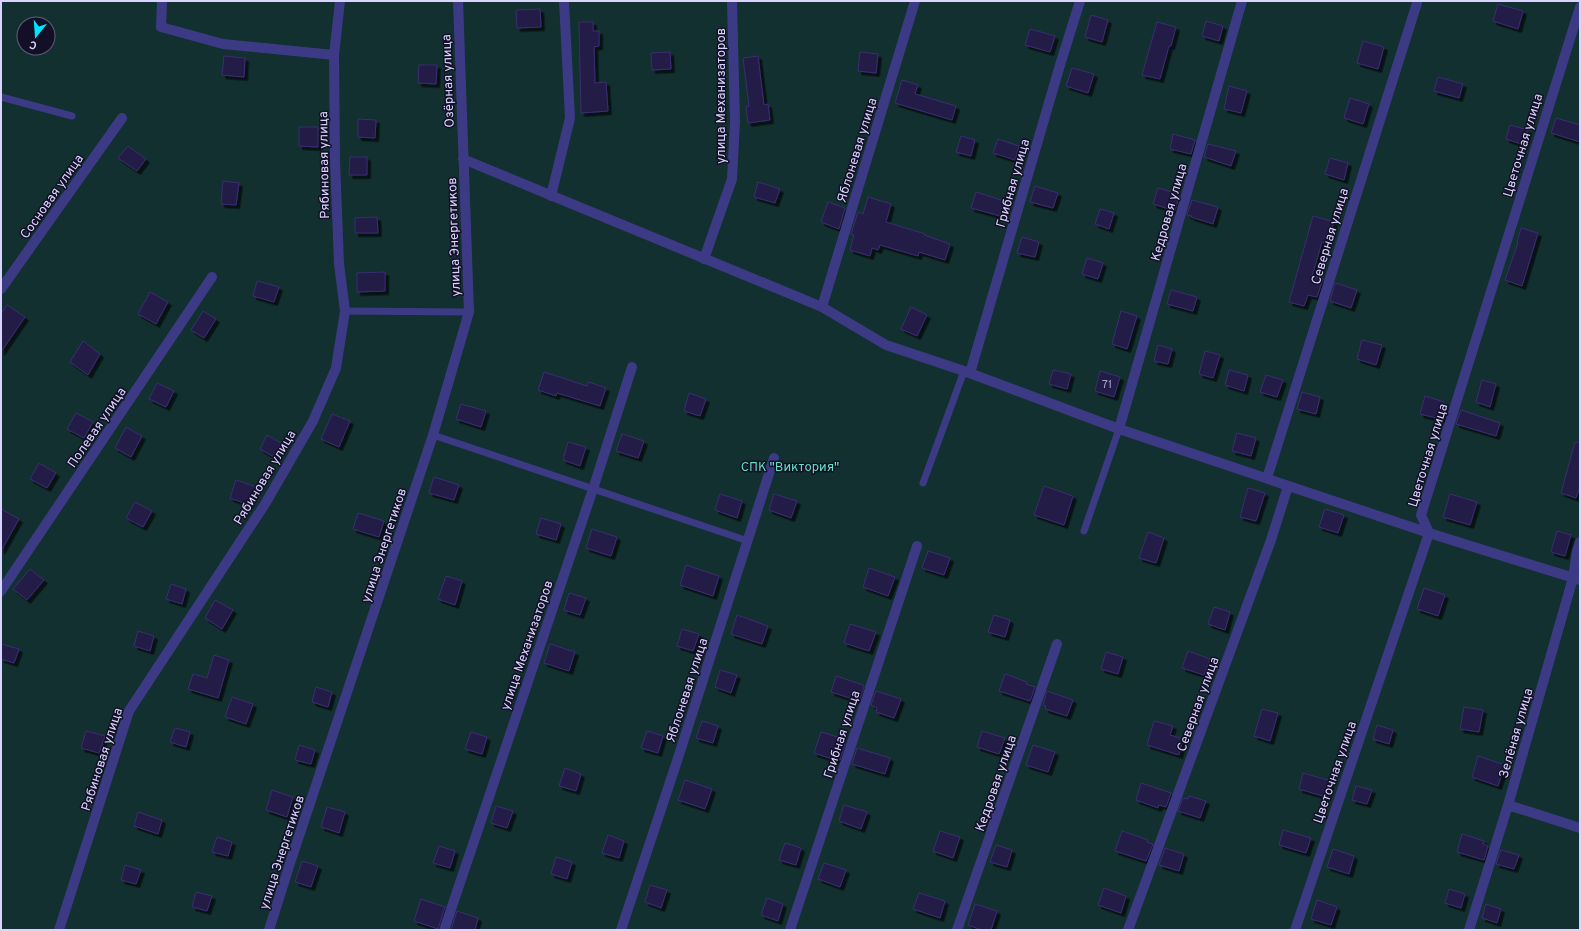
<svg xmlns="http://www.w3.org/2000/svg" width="1581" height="931" viewBox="0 0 1581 931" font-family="Overpass,sans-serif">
	<defs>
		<filter id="shadow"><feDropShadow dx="3.5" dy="3.5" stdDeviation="0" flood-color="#0009"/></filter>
	</defs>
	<rect width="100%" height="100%" fill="#130f26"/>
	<path fill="#12302f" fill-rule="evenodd" d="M1,1H1580V930H1ZM24,24H48V48H24Z"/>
	<path fill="#241b47" stroke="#3b2d73" filter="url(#shadow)" d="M1498,4L1523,11L1518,29L1493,21Z
		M540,9L541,27L517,28L516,10Z
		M1091,15L1108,20L1102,42L1085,37Z
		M1206,21L1223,26L1219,41L1202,36Z
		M579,22H593V31H599V46L594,47L595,83L606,82L608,111L581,113Z
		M1157,22L1176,27L1171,46H1169L1160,79L1142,75Z
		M1030,29L1055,36L1050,52L1025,45Z
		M1363,41L1384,47L1378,69L1357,63Z
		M670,52L671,69L652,70L651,53Z
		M860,52L878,54L876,73L858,71Z
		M224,56L245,58L244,77L222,75Z
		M758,56L764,105L768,104L770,120L748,123L746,107L749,106L743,58Z
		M419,65H437L436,84L418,83Z
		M1072,68L1094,74L1088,93L1066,86Z
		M1438,77L1463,84L1459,98L1434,91Z
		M902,80L918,85L915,94L956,106L952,120L895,103Z
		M1229,86L1247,91L1241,113L1224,109Z
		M1350,98L1369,104L1363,124L1344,118Z
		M1556,118L1580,125V142L1551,133Z
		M358,119L376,120L375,138L358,137Z
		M1510,125L1528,130L1524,145L1506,139Z
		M299,127H318V147L299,146Z
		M1173,134L1195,140L1191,154L1170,149Z
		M961,136L975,140L971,156L956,152Z
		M998,139L1019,146L1015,160L993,153Z
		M1208,144L1236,151L1231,166L1204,157Z
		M128,146L146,159L137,171L118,158Z
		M350,157H367V175H349Z
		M1330,158L1348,163L1344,180L1325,174Z
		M223,181L239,183L236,205L221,204Z
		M758,182L780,189L775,203L754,197Z
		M1035,186L1058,193L1053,208L1030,202Z
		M1158,188L1175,193L1174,195L1179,196L1175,211L1153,204Z
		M976,192L1004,201L1000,216L971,208Z
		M868,197L891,204L886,222L925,234L924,235L950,244L945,260L919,252L918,256L880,245L878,250L872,248L870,256L850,250L854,235L851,234L858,212L863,214Z
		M1192,200L1218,207L1213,224L1191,217L1192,216L1187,215Z
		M828,202L845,208L839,229L821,222Z
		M1100,209L1114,213L1109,229L1095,224Z
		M1313,216L1334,222L1327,244L1322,242L1312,276L1323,279L1317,297L1308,295L1304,306L1289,302Z
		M377,217L378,233H355V218Z
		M1521,228L1538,233L1522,286L1505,280L1518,243L1517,242Z
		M1022,237L1039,242L1035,257L1017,253Z
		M1087,258L1103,263L1098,279L1082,274Z
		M385,272V291L357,292V273Z
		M257,281L279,287L274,302L253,296Z
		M1335,283L1357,290L1351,308L1330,301Z
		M1171,290L1197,297L1193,311L1167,304Z
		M150,292L168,302L156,324L138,314Z
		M7,305L25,317L1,352V314Z
		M911,307L927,315L917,336L901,329Z
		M203,311L216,319L204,338L191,330Z
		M1121,311L1137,316L1127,349L1112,344Z
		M1362,340L1382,345L1376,365L1357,359Z
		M83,341L100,354L88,375L70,362Z
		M1158,345L1172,349L1168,364L1154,361Z
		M1205,351L1220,355L1213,378L1199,374Z
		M1053,370L1071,374L1067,389L1049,384Z
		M1229,370L1248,375L1244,391L1225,385Z
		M1100,371L1120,377L1114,397L1095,391Z
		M544,372L587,386L589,382L606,388L600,406L557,393L556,396L538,390Z
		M1266,375L1283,380L1277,397L1260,392Z
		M1482,380L1496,384L1490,407L1476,402Z
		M157,383L174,391L166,407L149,399Z
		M1302,392L1320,397L1316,414L1297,409Z
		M689,393L706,399L700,416L684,411Z
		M1425,396L1444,402L1443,405L1448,406L1444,420L1420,414Z
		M461,404L486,411L481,427L456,419Z
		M1461,410L1500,423L1496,436L1456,424Z
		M76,413L93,422L84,438L67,429Z
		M332,414L350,421L339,447L321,439Z
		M126,427L142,436L131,457L115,448Z
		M1237,433L1256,438L1251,456L1232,451Z
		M622,434L644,441L638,458L616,451Z
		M267,435L281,443L274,457L260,449Z
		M568,442L586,447L580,466L563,460Z
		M1575,442L1580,443V486L1576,498L1561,493Z
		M39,463L56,473L47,488L30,479Z
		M434,477L459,485L454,500L429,493Z
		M236,480L256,487L249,505L230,498Z
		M1044,486L1073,496L1064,525L1034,515Z
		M1248,488L1265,493L1256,521L1240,517Z
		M720,494L742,501L737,518L715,510Z
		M774,494L797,501L791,518L769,510Z
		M1450,494L1477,502L1470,525L1443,517Z
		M135,502L152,511L143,527L126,518Z
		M1,509L19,519L1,551Z
		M1325,509L1344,515L1338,533L1319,527Z
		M358,513L384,521L379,537L353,529Z
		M541,518L561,524L556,540L536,534Z
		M592,529L617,537L611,556L586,548Z
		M1557,531L1571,535L1565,556L1551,552Z
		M1148,532L1164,538L1156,563L1139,558Z
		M928,551L950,558L944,575L922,568Z
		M686,565L719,576L713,596L680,585Z
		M869,568L895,577L888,596L863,587Z
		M30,569L44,580L27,600L13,589Z
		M446,576L462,581L455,605L438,599Z
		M171,584L186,589L182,604L166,599Z
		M1424,588L1445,595L1438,616L1417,609Z
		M569,593L586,598L580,615L564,610Z
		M215,600L233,610L222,629L205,618Z
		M1214,607L1230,612L1225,630L1208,624Z
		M737,615L768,626L762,644L731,634Z
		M994,615L1010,620L1005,637L988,632Z
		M850,624L876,632L869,651L844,643Z
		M682,629L699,634L693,651L677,646Z
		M138,631L154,636L150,651L134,646Z
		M1,644L19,649L14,663L1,659Z
		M550,644L575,652L569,671L544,663Z
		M1188,651L1210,659L1204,675L1182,668Z
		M1106,652L1123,657L1118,674L1101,669Z
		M214,655L229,660L218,698L188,689L193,674L207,678Z
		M720,670L737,675L731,693L715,687Z
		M1005,674L1027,682L1026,684L1035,687L1030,701L999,691Z
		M836,676L863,685L864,687L859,701L831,692Z
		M316,687L332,692L328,707L312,702Z
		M876,691L901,699L894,718L876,712L877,708L871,705Z
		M1047,691L1073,700L1067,716L1045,709L1046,706L1043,705Z
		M232,697L253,704L246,724L225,717Z
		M1464,707L1483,710L1479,732L1460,729Z
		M1262,709L1278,713L1270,741L1254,736Z
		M702,721L718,726L713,743L696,738Z
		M1154,721L1173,726L1170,735L1183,739L1179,755L1147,745Z
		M1377,725L1393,730L1389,744L1373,739Z
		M175,728L190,732L186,747L170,742Z
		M86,731L105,736L99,753L81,748Z
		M647,731L663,736L658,753L641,748Z
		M982,731L1005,738L999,754L977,747Z
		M471,732L487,737L482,754L465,749Z
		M821,732L841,738L840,742L845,744L840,760L836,758L835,760L814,753Z
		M299,745L315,750L311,764L295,760Z
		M1033,745L1055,752L1048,772L1026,765Z
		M857,748L890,758L885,774L852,764Z
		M1478,756L1505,765L1498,786L1472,777Z
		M565,768L581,774L576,791L559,786Z
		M1303,773L1331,781L1326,797L1299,789Z
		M685,780L712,789L705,809L678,800Z
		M1141,783L1171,793L1166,807L1159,805L1158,808L1136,800Z
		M1356,786L1372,790L1367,804L1352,800Z
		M272,790L293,797L287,817L266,810Z
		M1189,796L1206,801L1200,818L1178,811L1183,798L1188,799Z
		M844,805L867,812L861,829L839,821Z
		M496,806L513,811L507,828L491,823Z
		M327,807L345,812L339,833L321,827Z
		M138,812L162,820L158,834L134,826Z
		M1283,830L1311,838L1306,853L1279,845Z
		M940,831L960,837L953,858L933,851Z
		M1122,831L1148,840L1147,842L1153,844L1146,861L1115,851Z
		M1462,834L1484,841L1483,844L1488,846L1484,860L1457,852Z
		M608,835L624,841L619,858L602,853Z
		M217,837L232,842L228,856L212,852Z
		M785,843L801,848L796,865L779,860Z
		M996,845L1012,850L1007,867L990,862Z
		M439,846L455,851L450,868L433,863Z
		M1165,848L1184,854L1179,871L1159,865Z
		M1333,849L1354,856L1349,874L1327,867Z
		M1501,850L1519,855L1514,869L1496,864Z
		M556,857L572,862L567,879L551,874Z
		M302,861L318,866L311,887L295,882Z
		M824,863L846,870L840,887L818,879Z
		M125,865L141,870L136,884L121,880Z
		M650,885L667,890L661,908L645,902Z
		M1104,888L1126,896L1121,913L1098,905Z
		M1449,889L1465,894L1461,908L1445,903Z
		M196,892L212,896L207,911L192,907Z
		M919,893L945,901L940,918L913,909Z
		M767,898L783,904L778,921L761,915Z
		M421,899L445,907L438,929L414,921Z
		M1317,900L1337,907L1331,925L1311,919Z
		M975,904L997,911L991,930H982L968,925Z
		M1486,904L1501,909L1497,923L1482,918Z
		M457,911L478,918L475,930H451Z"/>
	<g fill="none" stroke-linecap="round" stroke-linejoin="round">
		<path stroke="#3d3a85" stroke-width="7" d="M1,97L72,116
			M345,311L469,312
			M433,435L748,541
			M923,483L964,371
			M1084,531L1119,429"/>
		<path stroke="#3d3a85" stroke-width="10" d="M162,1L161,27L223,44L334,55
			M463,159L822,307L886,345L964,371L1119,429L1429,533L1580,580
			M551,196L570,118L564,1
			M704,259L732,179L735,122L732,1
			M1,289L122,118
			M822,307L915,1
			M970,373L1060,65L1080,1
			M1119,429L1242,1
			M1267,478L1417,3
			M1,591L212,277
			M1508,805L1580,828
			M59,930L129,711L265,504L313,421L336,368L345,311L339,264L335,160L334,55L340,1
			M269,930L291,860L433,435L469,312L458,1
			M444,930L593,489L632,367
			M621,930L677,761L774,458
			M790,930L917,546
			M957,930L1057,644
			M1128,930L1271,540L1288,486
			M1295,930L1429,533L1421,515L1580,7
			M1469,930L1508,805L1573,578L1577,551L1580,542"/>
	</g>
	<g text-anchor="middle" stroke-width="3" stroke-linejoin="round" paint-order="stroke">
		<g font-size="11" fill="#aca6d1">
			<text x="1107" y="388">71</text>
		</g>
		<g font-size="13" fill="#d9d4ff" stroke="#130f26">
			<text transform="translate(447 81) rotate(-92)" y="5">Озёрная улица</text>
			<text transform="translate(720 96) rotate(-90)" y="5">улица Механизаторов</text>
			<text transform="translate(1522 145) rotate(-73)" y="5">Цветочная улица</text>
			<text transform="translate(856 150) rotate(-73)" y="5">Яблоневая улица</text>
			<text transform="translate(323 165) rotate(-91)" y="5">Рябиновая улица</text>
			<text transform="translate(1012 183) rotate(-74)" y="5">Грибная улица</text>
			<text transform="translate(51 196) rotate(-55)" y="5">Сосновая улица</text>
			<text transform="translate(1168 212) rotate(-74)" y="5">Кедровая улица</text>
			<text transform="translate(1329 236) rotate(-73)" y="5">Северная улица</text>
			<text transform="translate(453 237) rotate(-92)" y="5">улица Энергетиков</text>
			<text transform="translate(96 427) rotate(-56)" y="5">Полевая улица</text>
			<text transform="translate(1427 455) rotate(-73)" y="5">Цветочная улица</text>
			<text transform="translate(264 477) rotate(-59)" y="5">Рябиновая улица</text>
			<text transform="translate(383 545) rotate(-72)" y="5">улица Энергетиков</text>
			<text transform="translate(526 645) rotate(-71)" y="5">улица Механизаторов</text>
			<text transform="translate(686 690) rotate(-72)" y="5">Яблоневая улица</text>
			<text transform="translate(1197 704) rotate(-70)" y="5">Северная улица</text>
			<text transform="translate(1515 733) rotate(-74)" y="5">Зелёная улица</text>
			<text transform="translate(841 734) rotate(-72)" y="5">Грибная улица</text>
			<text transform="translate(101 759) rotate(-72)" y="5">Рябиновая улица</text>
			<text transform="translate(1334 772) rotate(-71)" y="5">Цветочная улица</text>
			<text transform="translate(995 783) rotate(-71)" y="5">Кедровая улица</text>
			<text transform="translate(281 852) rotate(-72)" y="5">улица Энергетиков</text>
		</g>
		<g font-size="13" fill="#5fe0c0" stroke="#130f26">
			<text x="790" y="471">СПК "Виктория"</text>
		</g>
	</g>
	<rect width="1581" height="931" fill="none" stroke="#d9d4ff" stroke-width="4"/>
	<g transform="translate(36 36) rotate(197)"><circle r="19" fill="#130f26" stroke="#625e7d"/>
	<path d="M0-3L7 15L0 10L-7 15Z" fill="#00e5ff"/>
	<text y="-6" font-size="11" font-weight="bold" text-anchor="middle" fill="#d9d4ff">С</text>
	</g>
</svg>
